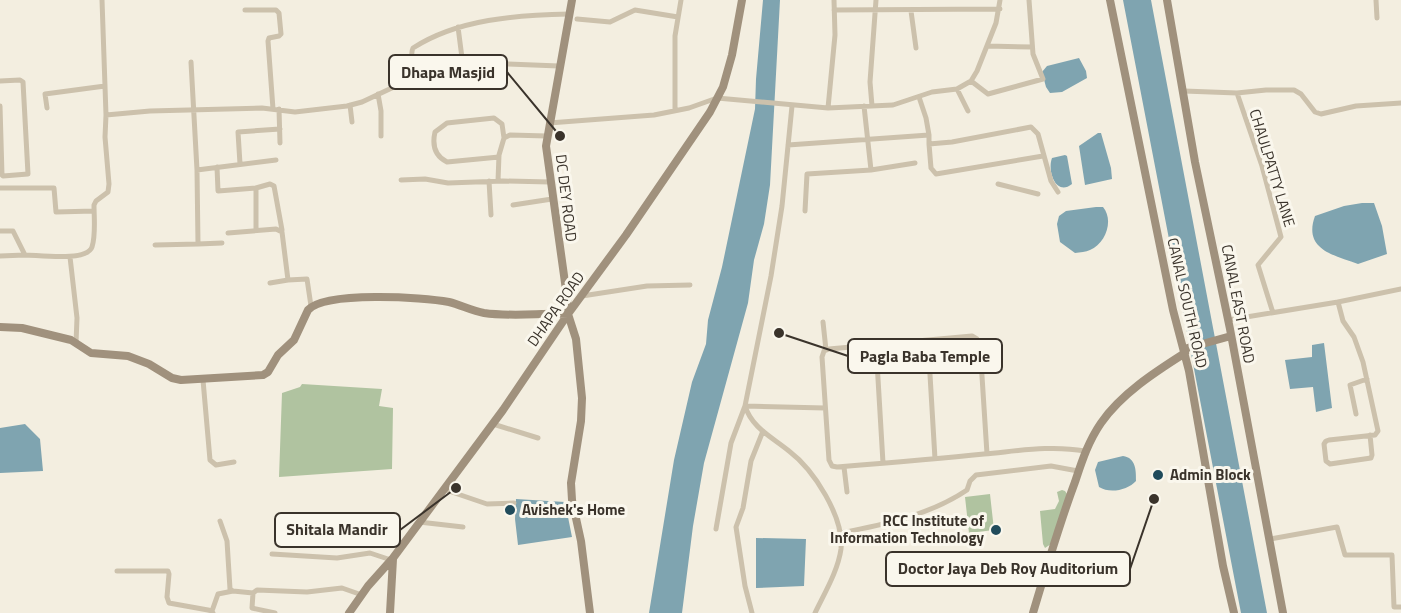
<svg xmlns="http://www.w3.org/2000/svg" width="1401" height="613" viewBox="0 0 1401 613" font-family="'Titillium Web',sans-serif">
	<rect width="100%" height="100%" fill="#f3eee0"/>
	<path fill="#b0c3a0" d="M302,384L382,389L379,406L393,408L392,469L279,477L282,393L300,387Z
		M1062,490L1065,491L1067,494L1051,544L1045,548L1043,544L1040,511L1055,509L1059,501L1057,492Z
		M990,494L994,530L969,533L965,497Z"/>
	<path fill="#7fa4b0" d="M763,0H780L770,185L764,224L754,260L748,303L704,463L693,526L682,613H649L674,460L692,382L706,344L708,320L722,267L755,109L756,79Z
		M1123,0H1151L1267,613H1241Z
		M1079,58L1086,71L1087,78L1062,92L1050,93L1046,87L1042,72L1047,66Z
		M1098,133H1101L1111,168L1112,179L1085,185L1079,146Z
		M1065,155L1067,156L1072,184C1056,197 1047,171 1052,158Z
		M1362,203H1374L1382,226L1387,254L1358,264C1333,255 1303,249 1315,216L1344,206Z
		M1096,207H1103C1114,220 1106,243 1090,250C1086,252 1080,252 1075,253L1060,242L1057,224L1059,216L1066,211Z
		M1324,343L1332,408L1316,412L1313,387L1290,389L1285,360L1312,357V345Z
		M25,424L40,439L43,471L0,473V428Z
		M1123,456C1136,458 1136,470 1136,481C1128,490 1110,494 1099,487L1095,470L1098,462Z
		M516,499L565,502L572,537L518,545L515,519Z
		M756,538L806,539L804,586L756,588Z"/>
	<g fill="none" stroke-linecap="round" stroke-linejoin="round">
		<path stroke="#ccc1ac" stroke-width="5" d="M1376,0L1377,18
			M245,10H276L279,13L281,34L279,36L269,38L268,41L273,109
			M834,10L1000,9
			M911,11L916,48
			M577,19L610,22L635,10L678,17
			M458,27L465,81
			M987,46L1032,47
			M191,62L197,170L276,160
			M508,64L559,66
			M0,81L20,80L23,82L28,174L3,176L2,175L0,106
			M971,81L988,94L1043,79L1033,54L1029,0
			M957,89L968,111
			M1184,91L1237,93L1266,90H1294L1301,94L1315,112L1321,114L1356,106L1401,103
			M1237,93L1262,166L1281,237L1258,265L1273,313
			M378,94L381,111V136
			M919,97L926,118L929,135
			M350,105L352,122
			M792,106L782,206L771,276L745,406C752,428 772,437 789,451C814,470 844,517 841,549C838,571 824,594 815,613
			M864,106L871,170
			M872,106L870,82L876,0
			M47,108L45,94L105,86
			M828,108L835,35L834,0
			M279,109L280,143
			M675,110V36L681,0
			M106,115L150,111L262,108L295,112L347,106L362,102L413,78C418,68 408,58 413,48C458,19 517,15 569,14
			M549,123L654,115L689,108L717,98L828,108L893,105L932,92L957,89L971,81L977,71L996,23L1000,0
			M929,144L931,168L936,174L1043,156
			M788,145L929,135V144L952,142L1031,127L1038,134L1051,181L1058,192
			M499,157L447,162C435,156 432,145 435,132L447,123L494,118L502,124L504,138
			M240,164L238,132L280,129
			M217,167L218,191L256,188V230
			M401,180L425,179L448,183L503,181L550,182
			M489,181L491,215
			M498,181L499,155L504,138L510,135L547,136
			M998,184L1038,194
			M0,188H54L56,212L94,211
			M256,188L270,184L274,186L282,230
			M513,205L552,199
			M805,211L807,174L871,170L915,163
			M0,231H13L25,255C38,255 87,262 92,247C96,235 94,218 94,205L96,201L108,192L109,184L105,137L106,115L102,0
			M228,233L276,229L282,232L288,280L270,283
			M198,244L222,243
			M155,245L198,244L197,170
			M0,256L25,255
			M70,257L77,318L76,343
			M288,280L307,279L311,306
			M582,296L647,286L690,285
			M1338,302L1343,321L1354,337L1363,362L1378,431L1375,435L1329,440L1326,441L1324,444L1326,461L1330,464L1371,458L1372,455L1370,435
			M1228,320L1338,302L1401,289
			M823,322L826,350
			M928,341L935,459
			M876,345L883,463
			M203,380L210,460L216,465L234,462
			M1356,414L1350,385L1367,379
			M493,424L538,438
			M987,454L980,345L977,339L972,336L829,349L824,351L822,357L829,460L832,466L837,467C886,463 935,459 984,454C1018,451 1051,445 1085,451
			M844,467L847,492
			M443,489L487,504L514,503
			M220,521L227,541L230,589L233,591L253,593
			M419,522L463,527
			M716,529L731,443L745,406L825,408
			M840,533C883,525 930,515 967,490L970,481L976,475L1051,466L1078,471
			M1270,539L1337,527L1345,555H1392L1394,607H1401
			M272,554L337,558L370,553L391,560
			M117,571H168L169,574L167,597L169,603L208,610L212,611L213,613
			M212,611L218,594L233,591
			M275,613L252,608L253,593L257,590L307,592L342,588L362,595
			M752,613L745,586L736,527L743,508L751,461L763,431"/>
		<path stroke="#a0917d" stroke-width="8" d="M572,0L546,146L567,297L568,314L576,339L582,398L581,421L571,483L572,500L581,541L590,613
			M1110,0L1173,310L1189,371L1223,566L1234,613
			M1167,0L1195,162L1230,329L1283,613
			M0,327L22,328L71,340L91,353L128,356L149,364L172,378L181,380L263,375L268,372L278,355L294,340L308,310C325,291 423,297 449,302C461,305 472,311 484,313C512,317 540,313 568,314
			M1184,349L1231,336
			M349,613L368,586L393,558L503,410L568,314L626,235L710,112L723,87L732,55L742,0
			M390,613L393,559
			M1033,613C1046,569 1059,525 1075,482C1082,461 1088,442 1101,423C1121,394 1155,372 1185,353"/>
	</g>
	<g fill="#204b5b" stroke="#faf7ed" stroke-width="2">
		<circle cx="1158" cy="475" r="6"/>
		<circle cx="510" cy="510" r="6"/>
		<circle cx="996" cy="530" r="6"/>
	</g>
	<g text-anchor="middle" stroke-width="6" stroke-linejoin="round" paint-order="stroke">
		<g font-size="15" fill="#3a332b" stroke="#faf7ed">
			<text transform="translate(1272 168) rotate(73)" y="5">CHAULPATTY LANE</text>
			<text transform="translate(566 198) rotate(83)" y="5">DC DEY ROAD</text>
			<text transform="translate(1187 303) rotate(77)" y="5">CANAL SOUTH ROAD</text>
			<text transform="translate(1238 304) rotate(79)" y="5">CANAL EAST ROAD</text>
			<text transform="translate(556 309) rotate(-55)" y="5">DHAPA ROAD</text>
		</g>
		<g font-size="15" font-weight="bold" fill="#3a332b" stroke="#faf7ed" text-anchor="start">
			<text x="1170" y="480">Admin Block</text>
			<text x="522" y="515">Avishek's Home</text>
			<text x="984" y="526" text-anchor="end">RCC Institute of<tspan x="984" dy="17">Information Technology</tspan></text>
		</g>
	</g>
	<path fill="none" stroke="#3a332b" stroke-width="2" d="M560 136L507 72M779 333L848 356M456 488L400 530M1154 499L1130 569"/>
	<g fill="#3a332b" stroke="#faf7ed" stroke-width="2">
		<circle cx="560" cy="136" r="6"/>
		<circle cx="779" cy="333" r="6"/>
		<circle cx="456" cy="488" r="6"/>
		<circle cx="1154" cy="499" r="6"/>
	</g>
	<g fill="#faf7ed" stroke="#3a332b" stroke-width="2">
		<rect x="389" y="55" width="118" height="34" rx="6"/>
		<rect x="848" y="339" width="154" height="34" rx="6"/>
		<rect x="275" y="513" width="125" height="34" rx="6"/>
		<rect x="886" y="552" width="244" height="34" rx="6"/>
	</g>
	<g font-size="16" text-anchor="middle" font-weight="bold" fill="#3a332b">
		<text x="448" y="78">Dhapa Masjid</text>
		<text x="925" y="362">Pagla Baba Temple</text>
		<text x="337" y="535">Shitala Mandir</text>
		<text x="1008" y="574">Doctor Jaya Deb Roy Auditorium</text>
	</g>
</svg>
